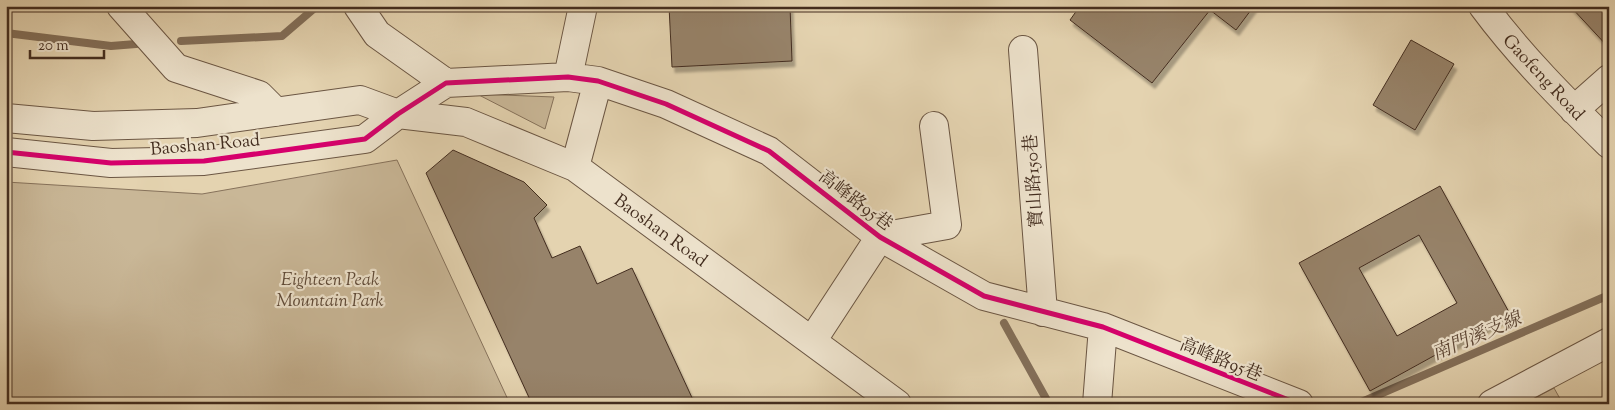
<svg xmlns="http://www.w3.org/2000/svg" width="1615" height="410" viewBox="0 0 1615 410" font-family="'Sorts Mill Goudy','Noto Serif TC',serif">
	<defs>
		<filter id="shadow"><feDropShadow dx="3" dy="5.5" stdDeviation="1" flood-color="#0004"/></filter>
	</defs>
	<rect width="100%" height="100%" fill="#e4d3b0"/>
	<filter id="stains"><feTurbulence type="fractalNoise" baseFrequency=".004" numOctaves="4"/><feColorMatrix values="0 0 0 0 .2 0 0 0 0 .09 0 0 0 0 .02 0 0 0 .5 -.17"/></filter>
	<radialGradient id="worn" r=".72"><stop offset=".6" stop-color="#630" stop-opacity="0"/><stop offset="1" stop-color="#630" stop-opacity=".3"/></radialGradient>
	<path fill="#c9b797" stroke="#86725b" d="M477,94L554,97L545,129Z
		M397,160L510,404H6V182L202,194Z
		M1554,388L1563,404H1524Z"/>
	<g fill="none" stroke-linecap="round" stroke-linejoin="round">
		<path stroke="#836f59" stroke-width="8" d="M6,33L111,46L136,44
			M181,41L282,36L317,6
			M1004,323L1049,404
			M1357,404L1609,295"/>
	</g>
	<path fill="#97836a" stroke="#432d1f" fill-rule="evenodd" filter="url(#shadow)" d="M669,6H790L792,61L672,67Z
		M1080,6H1254L1236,30L1210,10L1152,83L1070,20Z
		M1570,6H1609V48Z
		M1411,40L1454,64L1415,130L1373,105Z
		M453,150L524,182L547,205L534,218L552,258L580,246L597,284L632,268L694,402L689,404H532L426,173Z
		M1440,186L1510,314L1370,391L1299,263ZM1419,235L1457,303L1397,336L1359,268Z"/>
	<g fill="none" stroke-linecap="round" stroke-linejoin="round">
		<g stroke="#6b5643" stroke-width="30">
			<path id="minor" d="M121,6L176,68L259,95L276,112
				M358,6L377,34L446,83
				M1483,6C1520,56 1565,101 1609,144
				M1023,50L1043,312
				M568,77L583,6
				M1574,110L1609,79
				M6,118L93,126L197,123L360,100L398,114L466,122L575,167L897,404
				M6,152L111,163L204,161L365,139L398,114L446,83L568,77L598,81L666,104L769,151L880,237L984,296L1103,327L1299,404
				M575,167L598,81
				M812,341L880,237L947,225L934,126
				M1097,404L1103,327
				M1492,404L1609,342"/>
		</g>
		<use href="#minor" stroke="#ede2cc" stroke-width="28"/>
		<g stroke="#ede2cc" stroke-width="8">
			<path id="cycleway" d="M6,152L111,163L204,161L365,139L398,114L446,83L568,77L598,81L666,104L769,151L880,237L984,296L1103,327L1299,404"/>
		</g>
		<use href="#cycleway" stroke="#d6006c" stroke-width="5"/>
	</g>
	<g text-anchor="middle" stroke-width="4.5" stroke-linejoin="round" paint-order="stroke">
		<g font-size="18" fill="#432d1f" stroke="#ede2cc">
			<text transform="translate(1544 77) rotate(47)" y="6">Gaofeng Road</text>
			<text transform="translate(205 144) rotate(-5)" y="6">Baoshan Road</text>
			<text transform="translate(1033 181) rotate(-94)" y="6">寶山路150巷</text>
			<text transform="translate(856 200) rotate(37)" y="6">高峰路95巷</text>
			<text transform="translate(661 230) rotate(36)" y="6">Baoshan Road</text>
			<text transform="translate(1221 359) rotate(22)" y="6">高峰路95巷</text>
		</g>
		<g font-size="18" font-style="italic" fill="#5e4937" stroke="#ede2cc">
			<text x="330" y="285">Eighteen Peak<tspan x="330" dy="21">Mountain Park</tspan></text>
		</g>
		<g font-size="19" font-style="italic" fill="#5e4837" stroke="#ede2cc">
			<text transform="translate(1476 335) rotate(-23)" y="7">南門溪支線</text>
		</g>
	</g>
	<rect width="1615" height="410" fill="none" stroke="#e4d3b0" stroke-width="25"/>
	<rect x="8" y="8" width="1600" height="395" fill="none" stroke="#432d1f" stroke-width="2.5"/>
	<rect x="12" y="12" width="1590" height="385" fill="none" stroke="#432d1f"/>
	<path d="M30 50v8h74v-8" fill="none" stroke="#432d1f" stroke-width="2.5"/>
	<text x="38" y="50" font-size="15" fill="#432d1f" stroke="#ede2cc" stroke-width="4" paint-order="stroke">20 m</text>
	<rect width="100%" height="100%" filter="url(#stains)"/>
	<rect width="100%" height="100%" fill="url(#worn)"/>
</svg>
